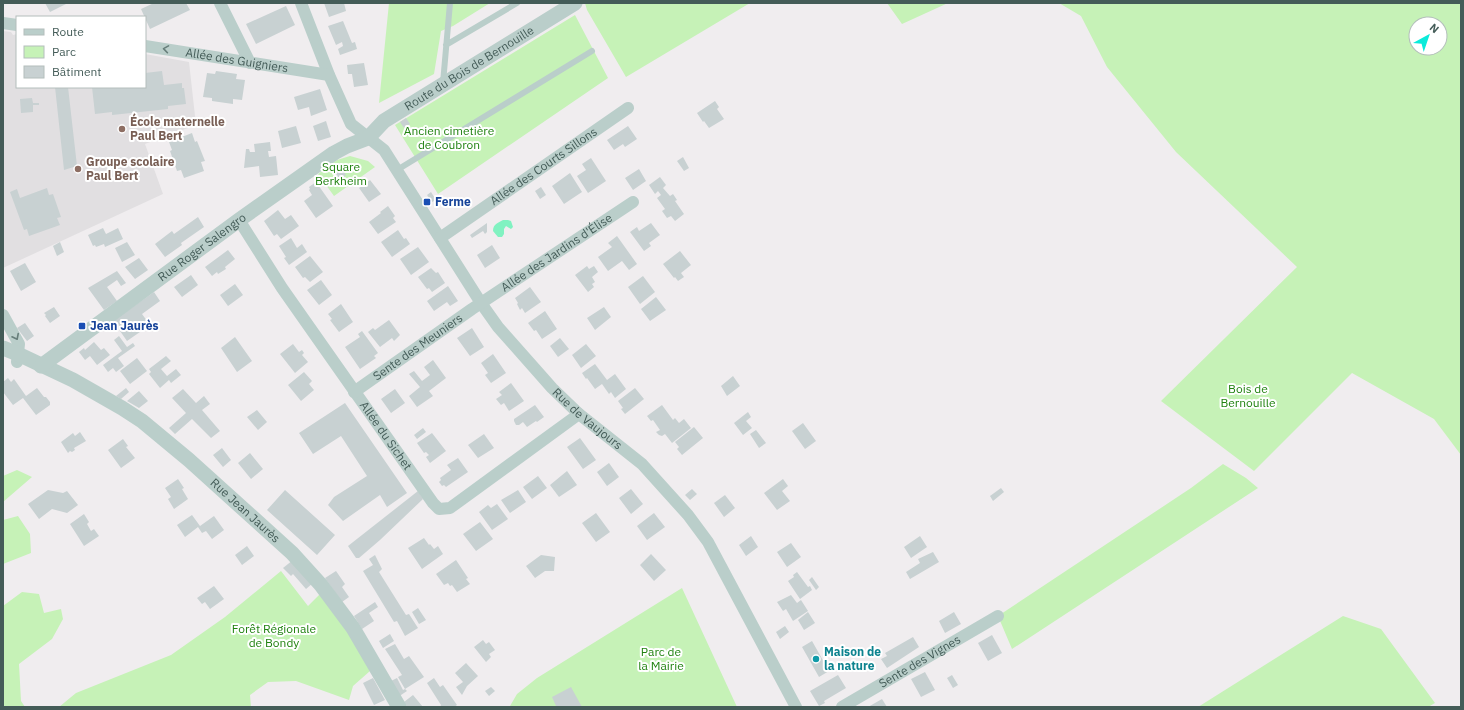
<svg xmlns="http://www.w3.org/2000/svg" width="1464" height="710" viewBox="0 0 1464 710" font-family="'IBM Plex Sans',sans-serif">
	<rect width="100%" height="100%" fill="#f0edef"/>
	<path fill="#e1dfe1" d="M3,31L11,32L13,35L17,34V87H145V54L189,62L196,125L145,144L163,194L3,268Z"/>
	<path fill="#c6f2b7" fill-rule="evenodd" d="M389,3H490L453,26L441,31L434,74L379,103Z
		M585,3H750L626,77L587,10Z
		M887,3H948L902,24Z
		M1059,3H1461V455L1434,419L1352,373L1254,471L1161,401L1297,267L1176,152L1107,67L1081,16ZM1416,24H1440V48H1416Z
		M575,15L608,78L438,194L395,125Z
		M350,156L368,161L375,167L334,196L318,174L337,160Z
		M1223,464L1246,478L1258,488L1012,649L998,616L1191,488Z
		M17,470L32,477L3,502V476Z
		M18,516L30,534L31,553L3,564V520Z
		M281,571L308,606L320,594L355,640L370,671L353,686L349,700L296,681L268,682L250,695L251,707H59L76,693L171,655L225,617Z
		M682,588L737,707H511L510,706L517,694L537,678Z
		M22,592L39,594L44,613L61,609L63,619L52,639L19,664L21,701L25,707H3V606Z
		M1343,616L1381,629L1435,703L1428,707H1198Z"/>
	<path fill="#81f2c1" d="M503,220H508L511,221L513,227L511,229L506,226L504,229V234L502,237H498L493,231C493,224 498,223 503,220Z"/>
	<path fill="#c8d1d2" d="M45,3H68L50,12Z
		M154,3H186L190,10L150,29L141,9Z
		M324,3H344L346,11L329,17Z
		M286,6L295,25L256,44L246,24Z
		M343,21L352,43L355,42L357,49L340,55L338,49L343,46L342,42L336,45L328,26Z
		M364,63L368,85L354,87L352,74H348L347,65Z
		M162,71L164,85L182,83V88H184L186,104L168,106V109L112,115V112L95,114L92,87H145V73Z
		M216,71L237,74L236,79L245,80L242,100L233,99V104L212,101V98L203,97L207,73L215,74Z
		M55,87H68L77,166L64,170Z
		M320,89L327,110L311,116L309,107L298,110L294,97Z
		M32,98L33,103H39V105H33V112L21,113L20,99Z
		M715,101L719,107L717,109L724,119L709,128L704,121L703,122L697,113Z
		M406,118L410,124L404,128L400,122Z
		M326,121L331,137L318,141L313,126Z
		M296,126L301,143L282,148L278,131Z
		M628,126L637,139L625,147L623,144L614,150L607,140Z
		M192,133L195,142L197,141L205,161L201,162L204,171L184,178L181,170L177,171L170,151L172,150L169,142Z
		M270,142L271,151H268L269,157L276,156L278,175L260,177L259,166L244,168L246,149H249L250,152H255L254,144Z
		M683,157L689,168L684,171L677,161Z
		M591,158L606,181L588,193L577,176L586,170L582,164Z
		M340,166L346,175L339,180L332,171Z
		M639,169L646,181L633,190L625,178Z
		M570,173L582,192L564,204L552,186Z
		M660,177L666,185L663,188L670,196L673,194L677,200L675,201L684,214L675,221L671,216L667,218L662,211L665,209L657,198L661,195L658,191L655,194L649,185Z
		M370,180L381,194L369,202L359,188Z
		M316,182L333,206L316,218L304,201L312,195L309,190L310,189L309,187Z
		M541,187L546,195L540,199L535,191Z
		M47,188L49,195L53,194L61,217L57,218L60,225L29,236L27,229L24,230L10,192L17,189L20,198Z
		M431,192L436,200L432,202L427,195Z
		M388,206L395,216L393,218L396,222L378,234L369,222L381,213L380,212Z
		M278,210L285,219L291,215L299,226L281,239L277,234L274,236L264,221Z
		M198,217L204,227L181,243L182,245L165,257L155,244L172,231L174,234Z
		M487,223V232L485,234L483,231L472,238L470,235Z
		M651,223L660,235L649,243L651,246L644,251L630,232L637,227L639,231Z
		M103,228L106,234L118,228L123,239L105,247L104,244L96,247L95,245L93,246L88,235Z
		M398,230L404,239L406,238L410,244L392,257L381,242Z
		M617,236L637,264L629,270L622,261L608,271L598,257L612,247L608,243Z
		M291,238L297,248L302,244L307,252L289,265L284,258L286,257L279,246Z
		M60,242L64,252L57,256L53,246Z
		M127,242L135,255L122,262L115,248Z
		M492,245L500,258L485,268L477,255Z
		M418,247L429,262L411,275L400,259Z
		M228,250L235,259L225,267L226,269L218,274L217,272L212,276L205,267Z
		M680,251L691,265L681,273L684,277L678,281L675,277L674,278L663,264Z
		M310,256L323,272L310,282L305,277L303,278L295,267Z
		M139,258L148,270L135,279L125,267Z
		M25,263L36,282L21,291L10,271Z
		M587,266L589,269L594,266L598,272L592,277L595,282L592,284L594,287L588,292L575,275Z
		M431,268L436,273L438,272L445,283L432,292L429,288L427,289L418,277Z
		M117,271L126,283L121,286L117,280L107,287L117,301L104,310L88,288Z
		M191,275L198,285L182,297L174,287Z
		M643,276L655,292L640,304L628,287Z
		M321,280L332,295L319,305L307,290Z
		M235,284L243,295L228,306L220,295Z
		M448,286L458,301L450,306L447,302L434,311L427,301Z
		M530,287L541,302L525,313L522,308L520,310L517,304L518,303L515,298Z
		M154,292L160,301L142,314L150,325L127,341L113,321Z
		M656,297L666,310L650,321L641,309Z
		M341,304L353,322L339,332L330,320L332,319L328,314Z
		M54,307L60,316L50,323L45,316L46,315L44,313Z
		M604,307L611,317L595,330L587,318Z
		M545,311L557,329L542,339L536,330L534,331L528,323Z
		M389,320L400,335L394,341L392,338L380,347L368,332L373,328L375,330Z
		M25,323L34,336L27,341L17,328Z
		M472,328L484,347L470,356L457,338Z
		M362,331L378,353L374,356L376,358L360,369L345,347L360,337L358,334Z
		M119,336L127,347L133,343L135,346L118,358L124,366L116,372L113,368L108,372L103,365L122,351L114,340Z
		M235,337L252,361L237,372L221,348Z
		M560,338L569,349L558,357L550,346Z
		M94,342L101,350L104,348L110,355L97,365L90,356L85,360L79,352L84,348L85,350Z
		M293,344L299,352L302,350L304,353L302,355L308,362L295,373L280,354Z
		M586,344L596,356L581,368L572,355Z
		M493,354L506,373L491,383L485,375L488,373L481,363Z
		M166,356L171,361L161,369L167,376L176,369L181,375L171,383L169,380L160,388L149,374L151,372L149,369Z
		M137,358L147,371L130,384L120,371Z
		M433,360L446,378L429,391L433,396L417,407L409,396L420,387L409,374L414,371L422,381L430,375L424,367Z
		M595,364L607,380L615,374L626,389L615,398L611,392L609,394L602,384L595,389L587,378L586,379L582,373Z
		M304,372L312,381L309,384L314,390L301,401L288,385Z
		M733,376L740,386L727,396L721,386Z
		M8,378L11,382L14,379L26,396L37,388L44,397H46L50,402V405L36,415L23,398L13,405L3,392V382Z
		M511,383L524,401L509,411L504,403L501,405L496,399L502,395L499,392Z
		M126,388L129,392L121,399L116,396Z
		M635,388L644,399L625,414L621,409L623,408L618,401Z
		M183,389L196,403L204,396L210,404L202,410L220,431L211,438L192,419L175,434L169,428L186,413L172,398Z
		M395,389L405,403L391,413L381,399Z
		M139,391L148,401L139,408L127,401Z
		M345,403L407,493L387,507L380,495L343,521L328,505L334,497L367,476L341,436L313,454L299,433Z
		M535,405L544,417L537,422L536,421L527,427L523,422L519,425H516L514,421V419Z
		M662,405L673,420L675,418L679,423L684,419L691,428L672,443L665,434L662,436L659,435L656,432L660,430L653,420L651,421L647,416Z
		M257,410L267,422L258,430L247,417Z
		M748,412L751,417L746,421L752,428L743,435L734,423Z
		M803,423L816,441L805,449L792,431Z
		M694,427L703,438L682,455L677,449L679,447L675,442Z
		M423,428L426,432L417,439L414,435Z
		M756,430L766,443L759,448L750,434Z
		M80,432L86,441L74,448L75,450L72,452L70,451L68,453L61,442L73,433L75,436Z
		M432,433L446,451L430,463L426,457L429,455L426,452L424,453L417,443Z
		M484,434L494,448L478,458L468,445Z
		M580,438L596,460L583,469L567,447Z
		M123,439L128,446L126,447L135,458L121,468L108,450Z
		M222,448L231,460L223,467L213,455Z
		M250,453L263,469L251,479L238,463Z
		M458,458L468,472L446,487L444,485L442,486L439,482L441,480L440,478L451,470L447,465Z
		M609,463L619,477L607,486L597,472Z
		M567,471L577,485L559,497L550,485Z
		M538,476L547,488L532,499L523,487Z
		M178,479L184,488L182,489L188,499L174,509L168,499L171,497L165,488Z
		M783,479L788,486L782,491L790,501L777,510L764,493Z
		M1001,488L1004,492L993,501L990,496Z
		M631,489L643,504L631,514L619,498Z
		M692,489L697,494L690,500L685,495Z
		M48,490L63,493L67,491L78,505L67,513L52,509L39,519L28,504Z
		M285,490L335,535L317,555L267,510Z
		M518,490L526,502L510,513L501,500Z
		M418,491L423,499L380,540L359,558H356L348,546Z
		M725,495L735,508L724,517L714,503Z
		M497,504L508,519L492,530L479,512L488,505L491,508Z
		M596,513L610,532L596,542L582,523Z
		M654,513L665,527L647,540L637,526Z
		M84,514L89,522L87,524L91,531L94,529L99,536L84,546L70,524Z
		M192,515L200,526L214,516L224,530L212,539L206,531L202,533L198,527L185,537L177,525Z
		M480,522L493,539L476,551L463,534Z
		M751,536L758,547L746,556L739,545Z
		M920,536L927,547L911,558L904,547Z
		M424,538L429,545L430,544L434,549L438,546L443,554L422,569L408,548Z
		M791,543L801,557L787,567L777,552Z
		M247,546L254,556L242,565L235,555Z
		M933,552L939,562L910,579L906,572L920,563L918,559Z
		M651,554L666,570L654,581L640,565Z
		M375,555L382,569L379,572L406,615L409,614L418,628L405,636L397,621L394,622L363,571L373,565L369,559Z
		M541,555L555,557L554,571H545L535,578L526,566Z
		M293,560L313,583L306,589L293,574L291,576L283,568Z
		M456,560L468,578L466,579L470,584L457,592L452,585L450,586L448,583L444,585L436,574Z
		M336,571L345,584L342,587L349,597L342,602L325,578Z
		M797,572L808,587L810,586L812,590L800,599L788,581L794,577L793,575Z
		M812,577L819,587L816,590L809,580Z
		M214,586L224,599L210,609L205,602L202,604L197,598Z
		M791,595L797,603L801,600L808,611L793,621L786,609L783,611L777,602Z
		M375,602L378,607L369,613L374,621L362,629L354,616Z
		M418,608L426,620L419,624L412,612Z
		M808,612L815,623L804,630L798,620Z
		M954,612L961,624L945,633L939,621Z
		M785,626L789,632L780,639L776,632Z
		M390,634L394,641L383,648L379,641Z
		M992,635L1002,653L988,661L978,643Z
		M913,637L919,647L887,668L881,659L887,656L885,653Z
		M483,640L486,644L489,642L495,650L489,654L491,657L486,662L474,647Z
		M812,641L829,671L819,677L802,647Z
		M395,644L404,659L409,656L424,677L405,689L407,691L398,697L389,682L397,678L403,690L405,689L398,677L402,675L385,649Z
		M466,663L478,676L467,686L462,695L456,687L463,682L455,673Z
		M925,672L935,690L921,697L911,679Z
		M838,675L846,688L824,701L825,703L819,706L810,691Z
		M952,675L958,685L953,688L947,678Z
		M373,678L385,700L374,705L363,683Z
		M434,678L440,687L443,685L457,705L454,707H440L441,705L427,683Z
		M491,687L495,691L489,696L485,691Z
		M571,687L582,707H558L556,706L552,697Z
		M413,695L423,707H407L404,702Z
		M882,699L887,707H868Z"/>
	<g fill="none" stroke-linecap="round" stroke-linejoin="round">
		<path stroke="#baceca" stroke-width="6" d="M446,45L517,3
			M443,83L450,3
			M397,170L592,51"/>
		<g stroke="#baceca" stroke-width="12">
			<path d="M220,3L250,63"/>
			<path id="s1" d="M301,3L329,75L351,124L384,150L481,303L498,327L552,388L579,414L642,464L688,515L708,542L796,707"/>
			<path d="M3,23L17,25"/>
			<path id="s2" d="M145,46L329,75"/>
			<path id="s3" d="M239,220L282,288L433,503L439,509L450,508L579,414"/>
			<path id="s4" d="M440,238L628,108"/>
			<path d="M3,315L19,344L17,362"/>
			<path id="s5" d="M354,392L472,309L633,202"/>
			<path id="s6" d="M842,707L998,616"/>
		</g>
		<g stroke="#baceca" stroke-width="15">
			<path id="s7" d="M3,348L18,354L73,380L122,408L142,421L189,460L292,553L321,585L353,628L399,707"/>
			<path id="s8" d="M41,366L239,220L334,153L347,146L368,138L384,121L575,3"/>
		</g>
	</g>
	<defs><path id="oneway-chevron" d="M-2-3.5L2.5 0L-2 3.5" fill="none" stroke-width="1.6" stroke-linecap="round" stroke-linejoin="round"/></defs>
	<g stroke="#677e7a">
		<use href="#oneway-chevron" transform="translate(166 49) rotate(-171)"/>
		<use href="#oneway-chevron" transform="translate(16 337) rotate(63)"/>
	</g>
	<g fill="#8d6e63" stroke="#fff" stroke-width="1.5">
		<circle cx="122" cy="129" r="4"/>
		<circle cx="78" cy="169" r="4"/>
	</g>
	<g fill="#1a4fb4" stroke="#fff" stroke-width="1.5">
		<rect x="423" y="198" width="8" height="8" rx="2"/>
		<rect x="78" y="322" width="8" height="8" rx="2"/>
	</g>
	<circle fill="#0f9aa8" stroke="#fff" stroke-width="1.5" cx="816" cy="659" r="4"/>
	<g text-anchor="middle" stroke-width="4" stroke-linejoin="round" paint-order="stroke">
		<g font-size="12" fill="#445c58" stroke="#fff">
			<text dy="4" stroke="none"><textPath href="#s2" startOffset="93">Allée des Guigniers</textPath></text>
			<text dy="4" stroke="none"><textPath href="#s8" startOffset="523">Route du Bois de Bernouille</textPath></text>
			<text dy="4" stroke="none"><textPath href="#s4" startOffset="126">Allée des Courts Sillons</textPath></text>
			<text dy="4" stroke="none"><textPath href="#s8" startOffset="200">Rue Roger Salengro</textPath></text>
			<text dy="4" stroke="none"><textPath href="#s5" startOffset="246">Allée des Jardins d'Élise</textPath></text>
			<text dy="4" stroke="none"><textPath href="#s5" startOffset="78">Sente des Meuniers</textPath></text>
			<text dy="4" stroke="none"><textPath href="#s1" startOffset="512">Rue de Vaujours</textPath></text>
			<text dy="4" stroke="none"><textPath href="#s3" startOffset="261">Allée du Sichet</textPath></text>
			<text dy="4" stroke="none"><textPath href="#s7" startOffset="294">Rue Jean Jaurès</textPath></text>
			<text dy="4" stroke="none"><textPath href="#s6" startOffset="90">Sente des Vignes</textPath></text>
		</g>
		<g font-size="12" font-weight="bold" fill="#785e54" stroke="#fff" text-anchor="start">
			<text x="130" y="126">École maternelle<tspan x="130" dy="14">Paul Bert</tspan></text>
			<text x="86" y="166">Groupe scolaire<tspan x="86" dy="14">Paul Bert</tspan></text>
		</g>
		<g font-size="12" fill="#208210" stroke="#fff">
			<text x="449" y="135">Ancien cimetière<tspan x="449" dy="14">de Coubron</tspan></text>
			<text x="341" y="171">Square<tspan x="341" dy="14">Berkheim</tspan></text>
			<text x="1248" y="393">Bois de<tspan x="1248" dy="14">Bernouille</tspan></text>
			<text x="274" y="633">Forêt Régionale<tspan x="274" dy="14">de Bondy</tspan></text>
			<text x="661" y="656">Parc de<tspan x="661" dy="14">la Mairie</tspan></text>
		</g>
		<g font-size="12" font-weight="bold" fill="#164399" stroke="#fff" text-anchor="start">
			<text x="435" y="206">Ferme</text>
			<text x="90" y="330">Jean Jaurès</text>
		</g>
		<g font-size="12" font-weight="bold" fill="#0d838f" stroke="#fff" text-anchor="start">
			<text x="824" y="656">Maison de<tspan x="824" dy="14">la nature</tspan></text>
		</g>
	</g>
	<rect width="1464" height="710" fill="none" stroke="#445c58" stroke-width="8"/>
	<rect x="16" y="16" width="130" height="72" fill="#ffffff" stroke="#b4bebc"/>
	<rect x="24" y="29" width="20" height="6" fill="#baceca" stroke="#b4bebc"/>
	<text x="52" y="36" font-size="12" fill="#445c58">Route</text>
	<rect x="24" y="46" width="20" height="12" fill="#c6f2b7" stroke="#b4bebc"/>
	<text x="52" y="56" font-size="12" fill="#445c58">Parc</text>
	<rect x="24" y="66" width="20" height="12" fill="#c8d1d2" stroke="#b4bebc"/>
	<text x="52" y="76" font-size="12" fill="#445c58">Bâtiment</text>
	<g transform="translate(1428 36) rotate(40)"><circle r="19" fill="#ffffff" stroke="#b4bebc"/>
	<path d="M0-3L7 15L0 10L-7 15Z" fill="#0bebda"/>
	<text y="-6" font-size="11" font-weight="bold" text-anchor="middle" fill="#445c58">N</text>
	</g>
</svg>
